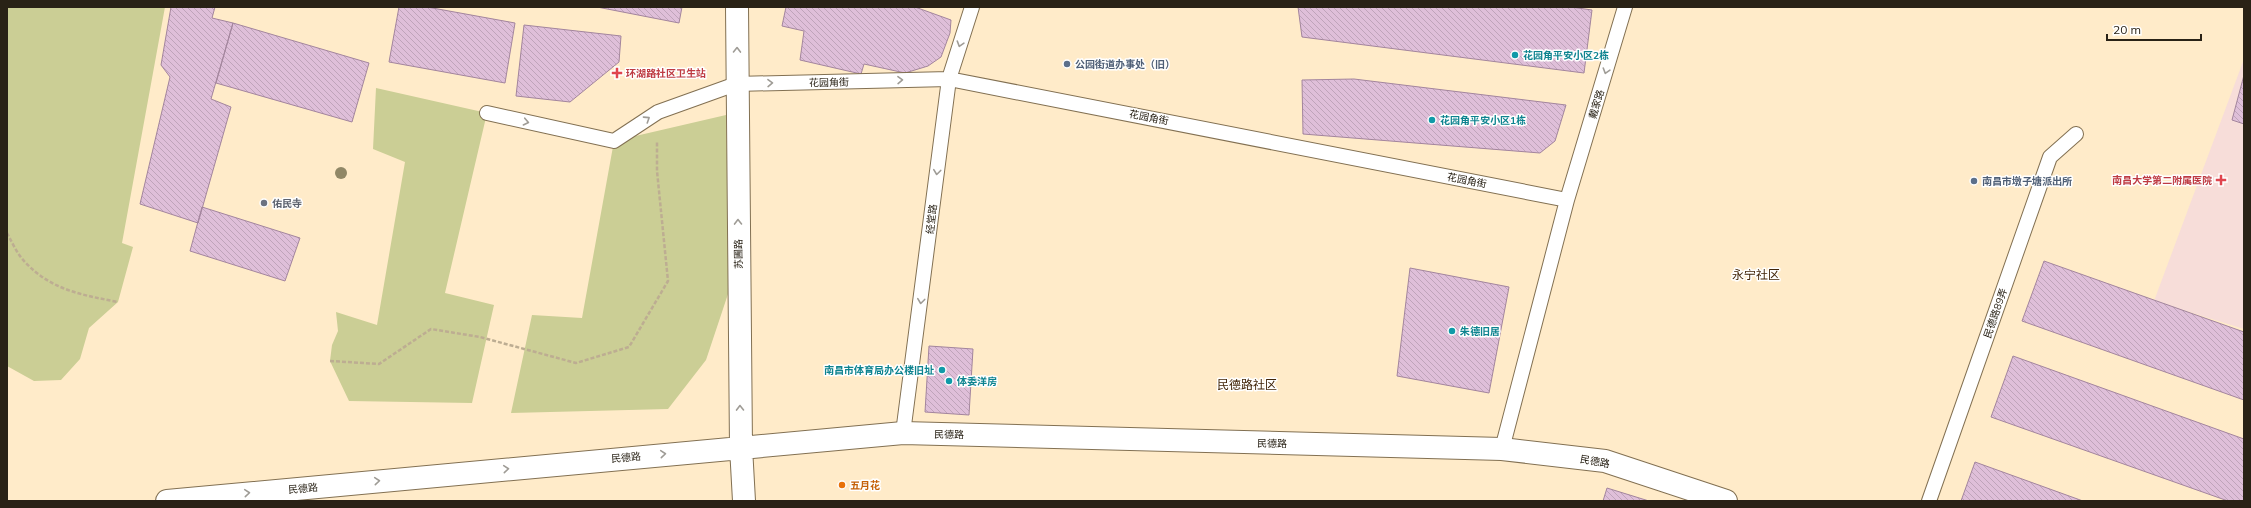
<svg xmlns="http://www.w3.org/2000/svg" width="2251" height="508" viewBox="0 0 2251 508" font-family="Mulish,'Noto Sans SC',sans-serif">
	<defs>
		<pattern id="building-back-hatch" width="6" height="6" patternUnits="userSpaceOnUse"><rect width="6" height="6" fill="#dfbfd9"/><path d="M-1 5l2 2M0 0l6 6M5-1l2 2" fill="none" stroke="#bfa4ba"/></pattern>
	</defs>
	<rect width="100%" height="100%" fill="#ffebc9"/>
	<path fill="#f7ddd9" d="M2244,59V329L2154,301Z"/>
	<path fill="#cbce95" d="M7,7H165L122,243L133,247L118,302L89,328L80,359L61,380L34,381L7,366Z
		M376,88L487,113L445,293L494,305L472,403L349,401L330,361L332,345L338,331L336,312L377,325L405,162L373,149Z
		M726,115L730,288L706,360L668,409L511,413L532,315L582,318L614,141Z"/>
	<path fill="url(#building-back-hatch)" stroke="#a3859d" d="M171,7H215L212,18L233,23L211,99L231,107L198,223L140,204L170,77L161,65Z
		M399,7H427L515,23L505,83L389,62Z
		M597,7H682L679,23Z
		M786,7H915L951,20L950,33L941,57L928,66L905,73L864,64L861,74L800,60L804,31L782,26Z
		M1298,7H1571L1592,10L1584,73L1302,37Z
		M233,23L369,63L352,122L216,83Z
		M524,25L621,36L619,62L570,102L516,96Z
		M2244,75V124L2232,120Z
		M1354,79L1566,105L1555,141L1540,153L1303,134L1302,80Z
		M202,207L300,238L285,281L190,251Z
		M2044,261L2244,332V400L2022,321Z
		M1410,268L1509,287L1489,393L1397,376Z
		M929,346L973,349L969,415L925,412Z
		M2013,356L2244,439V501H2228L1991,417Z
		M1975,462L2083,501H1961Z
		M1607,488L1649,501H1603Z"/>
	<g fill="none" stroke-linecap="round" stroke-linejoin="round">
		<g stroke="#827052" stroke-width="16">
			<path id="service" d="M487,113L614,141L658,112L736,84L949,79L1567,200L1502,449
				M1567,200L1625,7
				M903,433L949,79L972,7
				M1929,501L2050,157L2076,134"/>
		</g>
		<g stroke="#827052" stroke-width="24">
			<path id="secondary" d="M737,7L741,447L744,501
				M167,501L903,433L1502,449L1605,461L1726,501"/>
		</g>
		<path stroke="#bdad92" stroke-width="2.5" stroke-dasharray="4 2" stroke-linecap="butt" d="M7,233C12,242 17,254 25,262C51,290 82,295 118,302
			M330,361L379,364L431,329L480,337L576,363L629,347L668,281L657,171V141"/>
		<use href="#service" stroke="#fff" stroke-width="14"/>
		<use href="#secondary" stroke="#fff" stroke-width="22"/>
	</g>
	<circle fill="#908766" cx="341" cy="173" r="6"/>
	<defs><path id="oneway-chevron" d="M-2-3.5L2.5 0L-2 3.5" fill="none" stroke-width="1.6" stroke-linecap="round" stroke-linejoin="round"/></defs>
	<g stroke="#9f9c96">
		<use href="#oneway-chevron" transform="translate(960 44) rotate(107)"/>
		<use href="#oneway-chevron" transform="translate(737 50) rotate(-89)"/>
		<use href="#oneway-chevron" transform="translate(1606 71) rotate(107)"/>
		<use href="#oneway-chevron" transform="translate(900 80) rotate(-1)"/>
		<use href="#oneway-chevron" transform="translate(770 83) rotate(-1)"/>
		<use href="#oneway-chevron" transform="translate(647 119) rotate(-33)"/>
		<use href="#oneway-chevron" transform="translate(526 122) rotate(12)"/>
		<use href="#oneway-chevron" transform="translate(937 172) rotate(97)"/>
		<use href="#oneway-chevron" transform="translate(738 222) rotate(-91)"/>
		<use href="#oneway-chevron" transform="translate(921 301) rotate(97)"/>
		<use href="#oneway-chevron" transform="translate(740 408) rotate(-91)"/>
		<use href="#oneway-chevron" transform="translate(663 454) rotate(-5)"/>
		<use href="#oneway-chevron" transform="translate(506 469) rotate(-5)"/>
		<use href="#oneway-chevron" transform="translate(377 481) rotate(-5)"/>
		<use href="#oneway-chevron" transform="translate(247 493) rotate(-5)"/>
	</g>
	<g fill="#0f9aa8" stroke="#fff" stroke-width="1.5">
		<circle cx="1515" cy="55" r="4"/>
		<circle cx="1432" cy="120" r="4"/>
		<circle cx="1452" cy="331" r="4"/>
		<circle cx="942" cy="370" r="4"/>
		<circle cx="949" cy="381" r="4"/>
	</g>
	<g fill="#5c6f8a" stroke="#fff" stroke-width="1.5">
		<circle cx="1067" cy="64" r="4"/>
		<circle cx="1974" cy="181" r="4"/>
	</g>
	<g fill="#e0444e" stroke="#fff" stroke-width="1.5">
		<path d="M615 67h4v4h4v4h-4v4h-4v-4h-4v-4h4z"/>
		<path d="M2219 174h4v4h4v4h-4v4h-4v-4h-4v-4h4z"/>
	</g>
	<circle fill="#6b7280" stroke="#fff" stroke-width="1.5" cx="264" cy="203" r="4"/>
	<circle fill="#e8710a" stroke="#fff" stroke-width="1.5" cx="842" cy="485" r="4"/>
	<g text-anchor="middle" stroke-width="3" stroke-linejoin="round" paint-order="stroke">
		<g font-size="10" font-weight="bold" fill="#0d838f" stroke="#fff" text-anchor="start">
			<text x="1523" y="59">花园角平安小区2栋</text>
			<text x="1440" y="124">花园角平安小区1栋</text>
			<text x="1460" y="335">朱德旧居</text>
			<text x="934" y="374" text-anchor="end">南昌市体育局办公楼旧址</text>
			<text x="957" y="385">体委洋房</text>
		</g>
		<g font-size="10" font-weight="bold" fill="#4e5e75" stroke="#fff" text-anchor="start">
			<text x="1075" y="68">公园街道办事处（旧）</text>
			<text x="1982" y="185">南昌市墩子塘派出所</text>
		</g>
		<g font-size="10" font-weight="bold" fill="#be3a42" stroke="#fff" text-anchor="start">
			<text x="626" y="77">环湖路社区卫生站</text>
			<text x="2212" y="184" text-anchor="end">南昌大学第二附属医院</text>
		</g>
		<g font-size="10" fill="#292216" stroke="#fff">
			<text transform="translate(829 82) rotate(-1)" y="4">花园角街</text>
			<text transform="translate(1596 104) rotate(-73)" y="4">戴家路</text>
			<text transform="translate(1149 117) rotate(11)" y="4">花园角街</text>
			<text transform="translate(1467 180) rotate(11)" y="4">花园角街</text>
			<text transform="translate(931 219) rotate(-83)" y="4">经堂路</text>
			<text transform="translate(738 254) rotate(-91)" y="4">苏圃路</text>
			<text transform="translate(1995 313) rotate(-71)" y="4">民德路89弄</text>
			<text transform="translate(949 434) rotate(1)" y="4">民德路</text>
			<text transform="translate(1272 443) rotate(1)" y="4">民德路</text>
			<text transform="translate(626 457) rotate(-5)" y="4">民德路</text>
			<text transform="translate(1595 461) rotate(10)" y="4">民德路</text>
			<text transform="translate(303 488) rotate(-5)" y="4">民德路</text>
		</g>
		<g font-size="10" font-weight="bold" fill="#5b616d" stroke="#fff" text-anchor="start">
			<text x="272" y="207">佑民寺</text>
		</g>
		<g font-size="10" font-weight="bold" fill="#c56008" stroke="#fff" text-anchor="start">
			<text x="850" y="489">五月花</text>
		</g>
		<g font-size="12" fill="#412407" stroke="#fff">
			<text x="1756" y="279">永宁社区</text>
			<text x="1247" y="389">民德路社区</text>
		</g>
	</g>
	<rect width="2251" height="508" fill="none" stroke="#292216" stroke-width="16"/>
	<path d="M2107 34v6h94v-6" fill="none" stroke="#292216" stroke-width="2"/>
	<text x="2113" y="34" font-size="12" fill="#292216" stroke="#ffffff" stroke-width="3" paint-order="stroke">20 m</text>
</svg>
